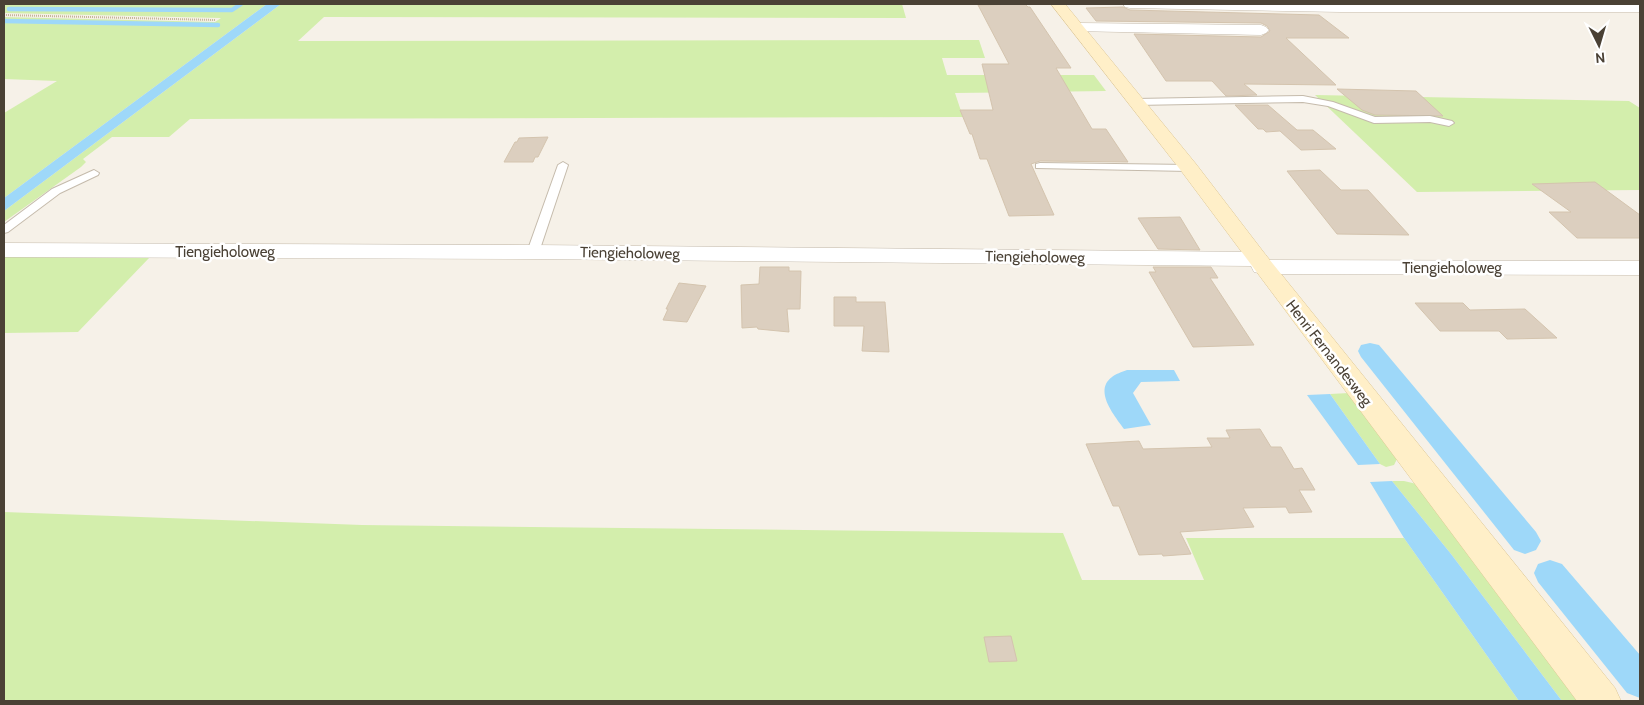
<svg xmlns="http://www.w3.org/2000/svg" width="1644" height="705" viewBox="0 0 1644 705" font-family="Cabin,sans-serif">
	<rect width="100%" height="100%" fill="#f6f1e8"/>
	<path fill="#d3eeac" d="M4,4H267L4,198V113L57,81L4,79V17L215,22L221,18L4,13Z
		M281,4H902L906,18L324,17L298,41L979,40L985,58H942L947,75H1094L1106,91L955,93L963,117L190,119L169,137H112L83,159L86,162L81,167L4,222V211Z
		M1315,95L1629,101L1640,108V190L1417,192Z
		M4,255L150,257L78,332L4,333Z
		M1349,393L1397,459L1394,465L1386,467L1380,464L1330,394Z
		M1392,481H1404L1421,485L1587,701H1562L1451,554Z
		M4,512L362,525L1063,533L1082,580H1204L1186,538H1404L1519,701H4Z"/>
	<path fill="#9ed8f9" d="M267,4H281L4,211V198Z
		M1127,370H1174L1180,381L1141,382L1133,393L1151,425L1124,429C1115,416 1093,391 1112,377C1115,374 1122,372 1127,370Z
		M1330,394L1380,464L1358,465L1307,395Z
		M1392,481L1451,554L1562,701H1519L1404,538L1370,482Z"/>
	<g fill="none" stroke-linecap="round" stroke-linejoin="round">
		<path stroke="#9ed8f9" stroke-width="4.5" d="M9,9L232,10L241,4
			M4,21L218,25"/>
		<path fill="#9ed8f9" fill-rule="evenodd" d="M1370,343L1379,345L1536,532L1541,541L1536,550L1525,554L1514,550L1361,357L1358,351L1361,345Z
			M1550,560L1562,564L1640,655V698L1627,693L1538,582L1534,573L1538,564Z"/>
	</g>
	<path fill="#dccfbf" stroke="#d4c4ae" d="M1025,4L1028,7H1030L1071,68H1056L1092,129H1106L1128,162L1040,161L1031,164L1054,215L1009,216L987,159H980L972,134H970L960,110H993L982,64H1009L978,5Z
		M1123,7L1130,10L1319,15L1349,38H1286L1336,85L1244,84L1257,95L1226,96L1212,81H1166L1134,34L1261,37L1270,31L1267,26L1261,23L1096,21L1086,8Z
		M1337,89L1416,91L1443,116L1375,115L1362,110Z
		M1235,105H1268L1297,130H1313L1336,149L1301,150L1280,131L1266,132L1263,129H1258Z
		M548,137L538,157H535L533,162H504L515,142H517L519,138Z
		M1320,170L1341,190H1368L1409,235L1337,234L1287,171Z
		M1595,182L1640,215V238H1577L1549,212H1571L1532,184Z
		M1180,217L1200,250L1158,249L1138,218Z
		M760,267H789V271H801L800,309H787L789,332L758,329L757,327L742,328L741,285L759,284Z
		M1153,267H1211L1218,278H1210L1254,345L1193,347L1149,272H1156Z
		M679,283L706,286L687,322L663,320L668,309H666Z
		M834,297H856V302H885L889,352L862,351L864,326H834Z
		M1415,303H1463L1470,310L1525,309L1557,338L1507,339L1499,331H1440Z
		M1260,429L1271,447H1281L1294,469L1302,468L1315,490H1299L1312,512L1289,513L1286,507L1243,508L1254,527L1180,532L1191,554L1163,556L1162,554L1139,555L1119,506H1113L1086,444L1139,441L1143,449L1212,447L1207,438H1230L1226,430Z
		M1011,636L1017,661L989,662L984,637Z"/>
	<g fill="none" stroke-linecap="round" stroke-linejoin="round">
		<g stroke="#c5bbac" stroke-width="2">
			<path id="lane" d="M1303,96L1333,102L1375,117L1430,116L1452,121L1454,123L1449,126L1430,122L1374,123L1328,106L1303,102L1136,105L1132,102L1136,99Z
				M563,162L568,165L539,252L533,256L529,255L527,252L558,165Z
				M1040,163L1189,165L1194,168L1189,171L1036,168V164Z
				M94,170L99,173L98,175L60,193L8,232L4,233V225L52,189Z"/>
		</g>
		<g stroke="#c5bbac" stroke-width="1">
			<path id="street" d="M1123,4H1640V12H1341L1130,8L1125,7Z
				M1079,23L1261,25L1266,27L1269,30L1266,33L1261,35L1074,31L1071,28L1074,25Z
				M4,243L533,245L1257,252L1265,254L1268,260L1640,261V275L1263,274L1254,272L1251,266L533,259L4,257Z"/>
		</g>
		<g stroke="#dec794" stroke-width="1">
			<path id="secondary" d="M1051,4H1065L1196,164L1265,254L1615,688L1621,701H1577L1182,172Z"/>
		</g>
		<path stroke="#c6b499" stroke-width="2" stroke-dasharray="1 1" stroke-linecap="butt" d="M4,15L215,20"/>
		<use href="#lane" fill="#fff" fill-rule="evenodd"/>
		<use href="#street" fill="#fff" fill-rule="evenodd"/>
		<use href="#secondary" fill="#ffefc8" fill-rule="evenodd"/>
	</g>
	<g text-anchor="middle" stroke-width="5" stroke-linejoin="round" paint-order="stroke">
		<g font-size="15" fill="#4a4135" stroke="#fff">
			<text x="225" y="257">Tiengieholoweg</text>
			<text transform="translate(630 253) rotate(1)" y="5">Tiengieholoweg</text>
			<text transform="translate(1035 257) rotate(1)" y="5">Tiengieholoweg</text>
			<text x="1452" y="273">Tiengieholoweg</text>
			<text transform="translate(1329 353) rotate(52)" y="5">Henri Fernandesweg</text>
		</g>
	</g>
	<rect width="1644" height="705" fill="none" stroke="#4a4135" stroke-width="10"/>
	<g transform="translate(1599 45) rotate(175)" stroke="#ffffff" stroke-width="4" paint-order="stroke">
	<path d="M0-4L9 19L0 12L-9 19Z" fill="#4a4135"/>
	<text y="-8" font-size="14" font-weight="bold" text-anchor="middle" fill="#4a4135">N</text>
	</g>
</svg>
